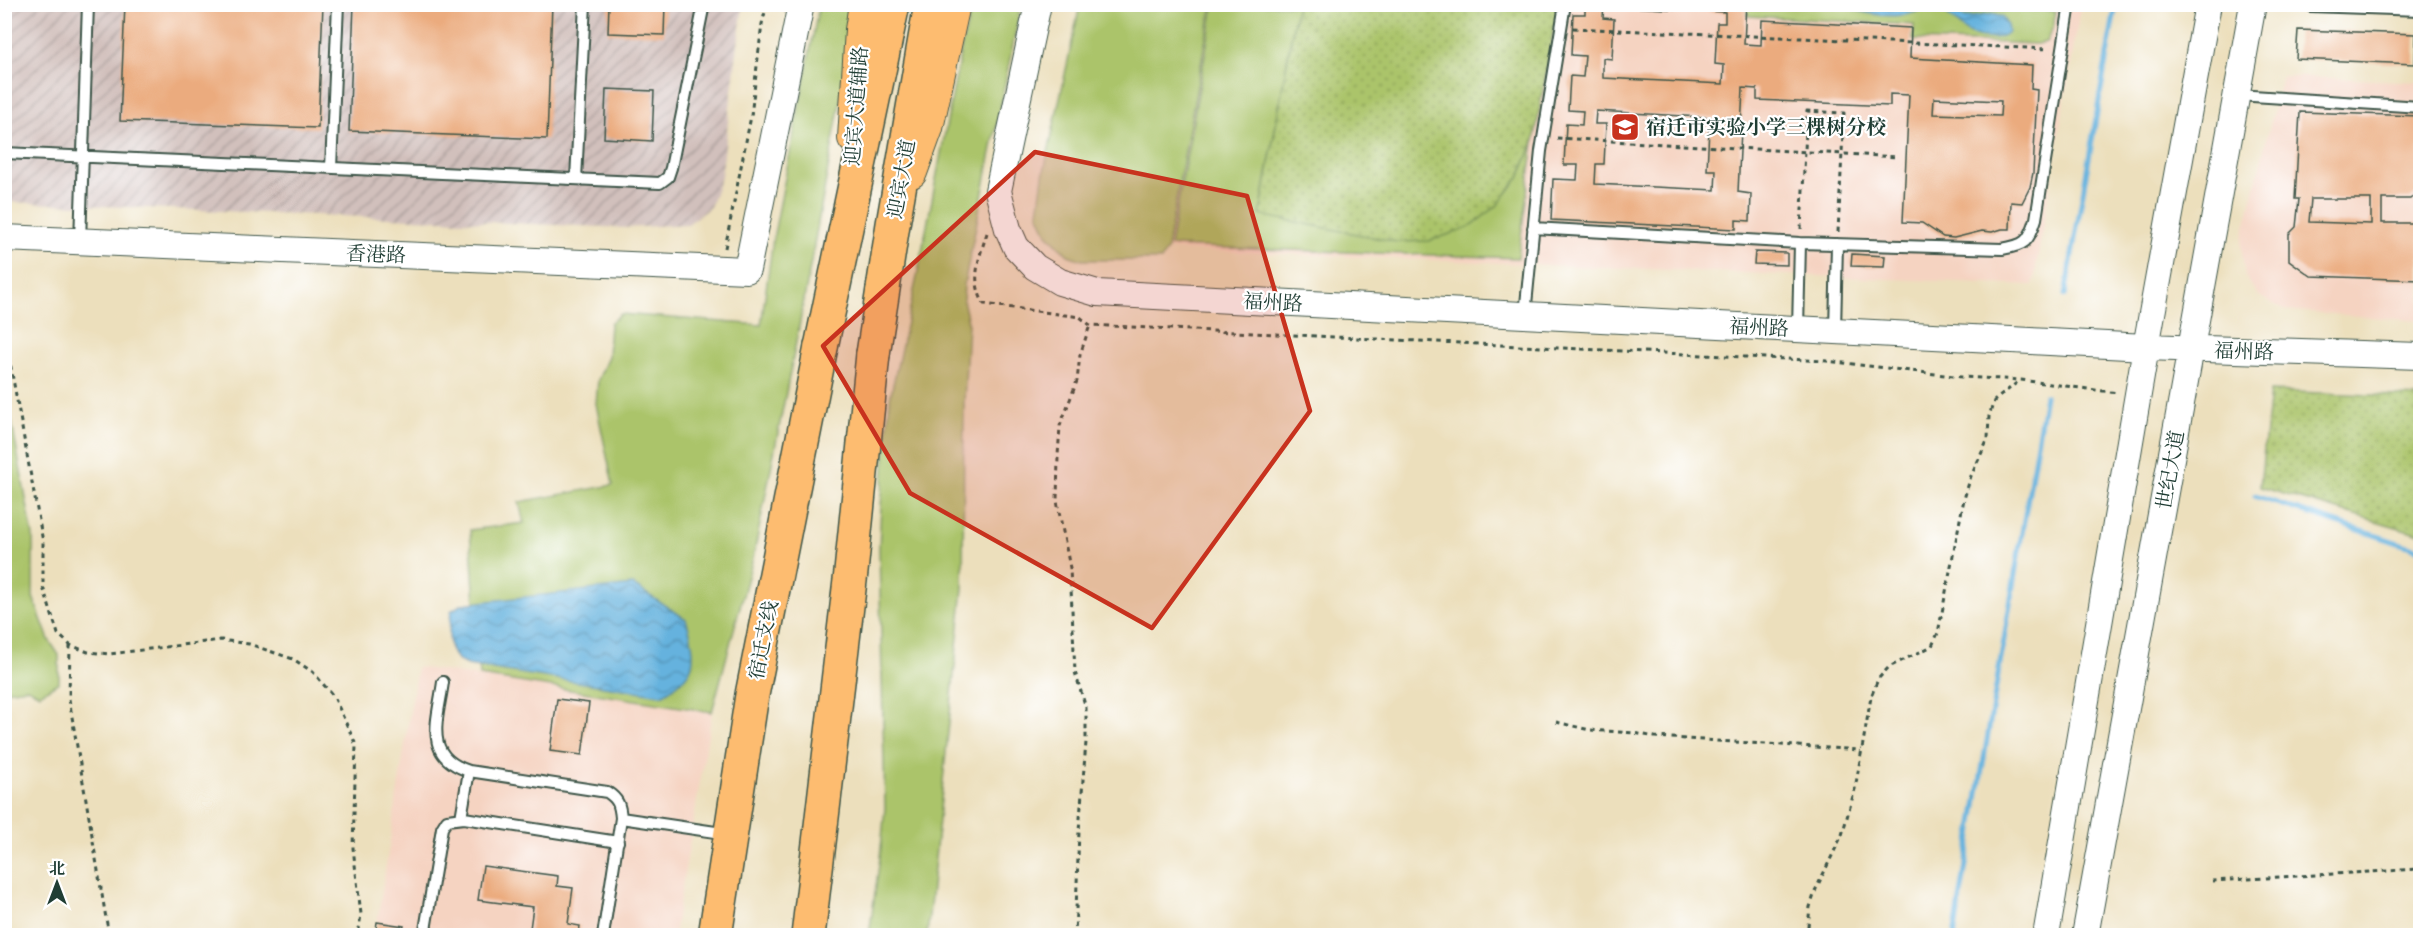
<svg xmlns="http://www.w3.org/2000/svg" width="2425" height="940" viewBox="0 0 2425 940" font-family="'Gentium Book Plus','Noto Serif SC',serif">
	<defs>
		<pattern id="industrial-furrows" width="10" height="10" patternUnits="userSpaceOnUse" patternTransform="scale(1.5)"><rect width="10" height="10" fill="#d1c0bc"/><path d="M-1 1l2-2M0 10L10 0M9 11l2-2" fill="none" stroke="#a99d9a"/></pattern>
		<pattern id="park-dots" width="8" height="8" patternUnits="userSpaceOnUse" patternTransform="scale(1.5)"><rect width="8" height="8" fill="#abc46a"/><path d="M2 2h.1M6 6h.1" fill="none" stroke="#8ba058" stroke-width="1.8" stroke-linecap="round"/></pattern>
		<pattern id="water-waves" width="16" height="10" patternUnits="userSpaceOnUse" patternTransform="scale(1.5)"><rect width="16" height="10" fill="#65b2de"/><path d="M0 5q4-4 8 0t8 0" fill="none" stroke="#5392b5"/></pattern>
	</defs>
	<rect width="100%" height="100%" fill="#fff"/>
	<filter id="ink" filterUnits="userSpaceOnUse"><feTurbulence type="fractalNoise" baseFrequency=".0167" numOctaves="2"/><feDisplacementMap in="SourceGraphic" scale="12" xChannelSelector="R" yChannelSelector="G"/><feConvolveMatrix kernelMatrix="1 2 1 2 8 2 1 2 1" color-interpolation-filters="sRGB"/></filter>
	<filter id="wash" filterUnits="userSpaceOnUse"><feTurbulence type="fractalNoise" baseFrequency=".008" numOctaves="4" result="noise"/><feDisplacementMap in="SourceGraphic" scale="24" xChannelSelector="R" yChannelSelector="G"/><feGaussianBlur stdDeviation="1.35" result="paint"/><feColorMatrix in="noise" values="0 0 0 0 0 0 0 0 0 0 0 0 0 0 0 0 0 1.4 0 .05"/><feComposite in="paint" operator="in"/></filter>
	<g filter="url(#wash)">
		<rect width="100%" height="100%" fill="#ecdfbc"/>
		<path fill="#f5d3c1" d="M1212,5H2081L2033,285L1167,249Z
			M2282,76L2420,82V321L2284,310L2258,295L2245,277L2241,244Z
			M417,667L712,712L674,935L375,936Z"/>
		<path fill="url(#industrial-furrows)" d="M5,5H743L721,177L710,207L688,224L626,228L5,202Z"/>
		<path fill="#abc46a" stroke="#65804f" stroke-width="1.5" d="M973,4L1021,5L964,285L963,300L968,322L964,403L963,588L927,935H869L880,858L885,808L879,549L881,505L890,398L917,277L962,45Z
			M1748,4H1962L1963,7L2055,11L2054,25L2046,42L2037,44L1913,40L1914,25L1748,16Z
			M819,5H858L799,327L754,554L712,712L480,676L470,530L524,523L519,502L613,485L596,404L598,380L608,357L610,323L621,314L761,325L773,239Z
			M1080,5H1212L1167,249L1161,260H1082L1068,255L1047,234L1038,213L1043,176Z
			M1214,5H1297L1260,215L1519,177L1534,142L1518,258L1170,246Z
			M4,381L33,536V597L49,640L59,655V682L40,694L27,688L5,691Z"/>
		<path fill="url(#park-dots)" stroke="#65804f" stroke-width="1.5" d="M1297,5H1558L1534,142L1519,177L1497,206L1468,228L1429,241L1397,242L1260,215Z
			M2270,391L2420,397V534L2260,487Z"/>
		<path fill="url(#water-waves)" stroke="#427889" stroke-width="1.5" d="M1841,5H1929L1952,11L1964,18L1992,14L2002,17L2007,25L2008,32C1997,42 1976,39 1965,31C1957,25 1950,14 1940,11C1927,6 1916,13 1904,15C1885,18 1858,12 1841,5Z
			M633,585L686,619C690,631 697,657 690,670C685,680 672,689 662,695L467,665C444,657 449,631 451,611L462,604Z"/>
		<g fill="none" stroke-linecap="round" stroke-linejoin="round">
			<path stroke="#65b2de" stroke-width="5" d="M2065,295L2116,4
				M2255,496L2420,550
				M1954,936L2045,396"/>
		</g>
		<g id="blocks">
			<path fill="#ebab7e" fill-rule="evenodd" d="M125,4H323L318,128L120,121Z
				M354,4H552L547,139L349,131Z
				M609,4H665L664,35L608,33Z
				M1585,4H1604L1603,18L1614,19L1612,59L1603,58V78L1723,84L1724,65L1715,64L1717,23H1725V12L1610,6V4H1746L1744,44L1761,45L1762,20L1911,28L1910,58L2032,65L2031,89L2037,90L2033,173L2030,187L2022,203L2011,202L2010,229H2002L1992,232L1982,231L1954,238L1943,237L1922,223L1903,222L1909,95L1890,94V106L1757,100V89L1743,88L1738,192L1751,194L1750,221L1736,220V229L1551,220L1553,179L1577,180L1578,165H1564L1566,124L1582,125L1583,111L1568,110L1570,76L1583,77L1585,56L1571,55L1573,14H1585ZM1934,98L2001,101L2000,116L1933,114ZM1596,111L1718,118L1717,129L1709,128L1707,170H1716L1715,190L1595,184L1596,164H1604L1606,124H1595Z
				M2298,30L2416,34L2415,64L2296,59Z
				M606,89L654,91L652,141L604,138Z
				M2300,112L2420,116V191L2410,199H2382V223H2420V280L2311,276L2289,260V234L2296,227L2299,199H2295ZM2311,199H2371V224L2309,222Z
				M1755,252L1787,253V265L1754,264Z
				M1852,254L1885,256L1884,267L1851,266Z
				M557,699L589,703L582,755L550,751Z
				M483,866L558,876L557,886L573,888L568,924L580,926L578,936H529L533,907L478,900Z
				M377,922L404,926L402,936H375Z"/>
		</g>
	</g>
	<g filter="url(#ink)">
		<use href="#blocks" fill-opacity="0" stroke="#3e5548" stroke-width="1.5"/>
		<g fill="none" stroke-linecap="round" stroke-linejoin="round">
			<g stroke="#3e5548" stroke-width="14">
				<path id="service" d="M2310,6L2420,10
					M2237,95L2420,107
					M4,153L660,183L668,177L671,168L704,4
					M331,168L338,4
					M576,179L585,4
					M1533,228L1800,243L2002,249C2025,245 2029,242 2036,219L2070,4
					M80,241L88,4
					M1525,315L1541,151L1565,4
					M1798,329L1800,243
					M1835,331L1837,244
					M443,682C438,720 422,756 469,771
					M461,818L469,771L607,792C618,799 620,805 621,818
					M424,936L442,828L447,820L464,818L618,842
					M603,936L621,818L729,834"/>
			</g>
			<g stroke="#3e5548" stroke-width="28">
				<path id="tertiary" d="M1038,4L998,191L1008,229L1016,247L1035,267L1060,282L1097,293L2146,347L2420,356
					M4,238L747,270L801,4
					M2046,936L2146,347L2208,4
					M2085,936L2253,4"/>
			</g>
			<g stroke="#3e5548" stroke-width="34">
				<path id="primary" d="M854,138L861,30L865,4
					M911,172L927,128L954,4"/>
			</g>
			<g stroke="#3e5548" stroke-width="36">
				<path id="trunk" d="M821,347L893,4
					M873,354L893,224L931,4"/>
			</g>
			<g stroke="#3e5548" stroke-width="36">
				<path id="motorway" d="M715,936L752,695L821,347
					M808,936L851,572L873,354"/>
			</g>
			<path stroke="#3e5548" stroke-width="3" stroke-dasharray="4.5 4.5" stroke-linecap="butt" d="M1573,28L2049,49
				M1557,138L1898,157
				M1801,229L1807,111L1844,113L1838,232
				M987,233C979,258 970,280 984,304L1080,317L1090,325L1827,361L1961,377L2021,380L2118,393
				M725,248L751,116L762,24L767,4
				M4,330L43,542V587L58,634L70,645L88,652L110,654L221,640L249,644L293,659L313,672L334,697L356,745L353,848L361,914L358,936
				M70,645L69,699L109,936
				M1556,722L1590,730L1634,733L1655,737L1861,750
				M2212,881L2420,869
				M1075,936L1079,831L1086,742V708L1075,672L1070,568L1057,501L1058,456L1060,426L1077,381L1080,355L1090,325
				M1807,936L1810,907L1816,889L1842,835L1855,789L1871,697L1878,679L1889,667L1932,646L1938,633L1964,499L1971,476L1988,439L1989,416L1994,401L2019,381"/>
			<use href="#service" stroke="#fff" stroke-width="10"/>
			<use href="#tertiary" stroke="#fff" stroke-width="26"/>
			<use href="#primary" stroke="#fdbc70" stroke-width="32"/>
			<use href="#trunk" stroke="#fdbc70" stroke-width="33"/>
			<use href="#motorway" stroke="#fdbc70" stroke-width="33"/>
		</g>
	</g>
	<path fill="#c8321e" fill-opacity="0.2" stroke="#c8321e" stroke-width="4.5" stroke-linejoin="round" d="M1035,152L1247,196L1310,411L1152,628L910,493L823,346Z"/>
	<defs>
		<g id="school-square" transform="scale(1.5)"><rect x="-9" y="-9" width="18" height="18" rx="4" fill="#c8321e" stroke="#fff"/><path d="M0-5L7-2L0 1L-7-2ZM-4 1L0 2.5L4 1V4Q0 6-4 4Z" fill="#fff"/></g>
	</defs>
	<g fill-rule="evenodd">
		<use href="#school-square" x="1625" y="127"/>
	</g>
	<g text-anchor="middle" stroke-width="4.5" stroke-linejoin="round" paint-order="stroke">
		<g font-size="20" fill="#1f3d34" stroke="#fff">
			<text transform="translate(856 106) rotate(-86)" y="7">迎宾大道辅路</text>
			<text transform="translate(901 179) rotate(-80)" y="7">迎宾大道</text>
			<text transform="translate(376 254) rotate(2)" y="7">香港路</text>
			<text transform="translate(1273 302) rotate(3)" y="7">福州路</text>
			<text transform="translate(1759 327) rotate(3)" y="7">福州路</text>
			<text transform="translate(2244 351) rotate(2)" y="7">福州路</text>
			<text transform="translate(2170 470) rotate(-80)" y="7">世纪大道</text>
			<text transform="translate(763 640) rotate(-79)" y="7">宿迁支线</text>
		</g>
		<g font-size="20" font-weight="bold" fill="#1f3d34" stroke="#fff" text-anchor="start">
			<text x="1646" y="134">宿迁市实验小学三棵树分校</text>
		</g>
	</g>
	<rect width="2425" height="940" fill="none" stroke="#fff" stroke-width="24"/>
	<g transform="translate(57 883)" stroke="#ffffff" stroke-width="4.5" paint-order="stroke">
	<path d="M0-4.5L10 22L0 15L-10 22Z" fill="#1f3d34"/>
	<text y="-9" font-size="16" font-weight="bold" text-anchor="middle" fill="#1f3d34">北</text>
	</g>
</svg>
